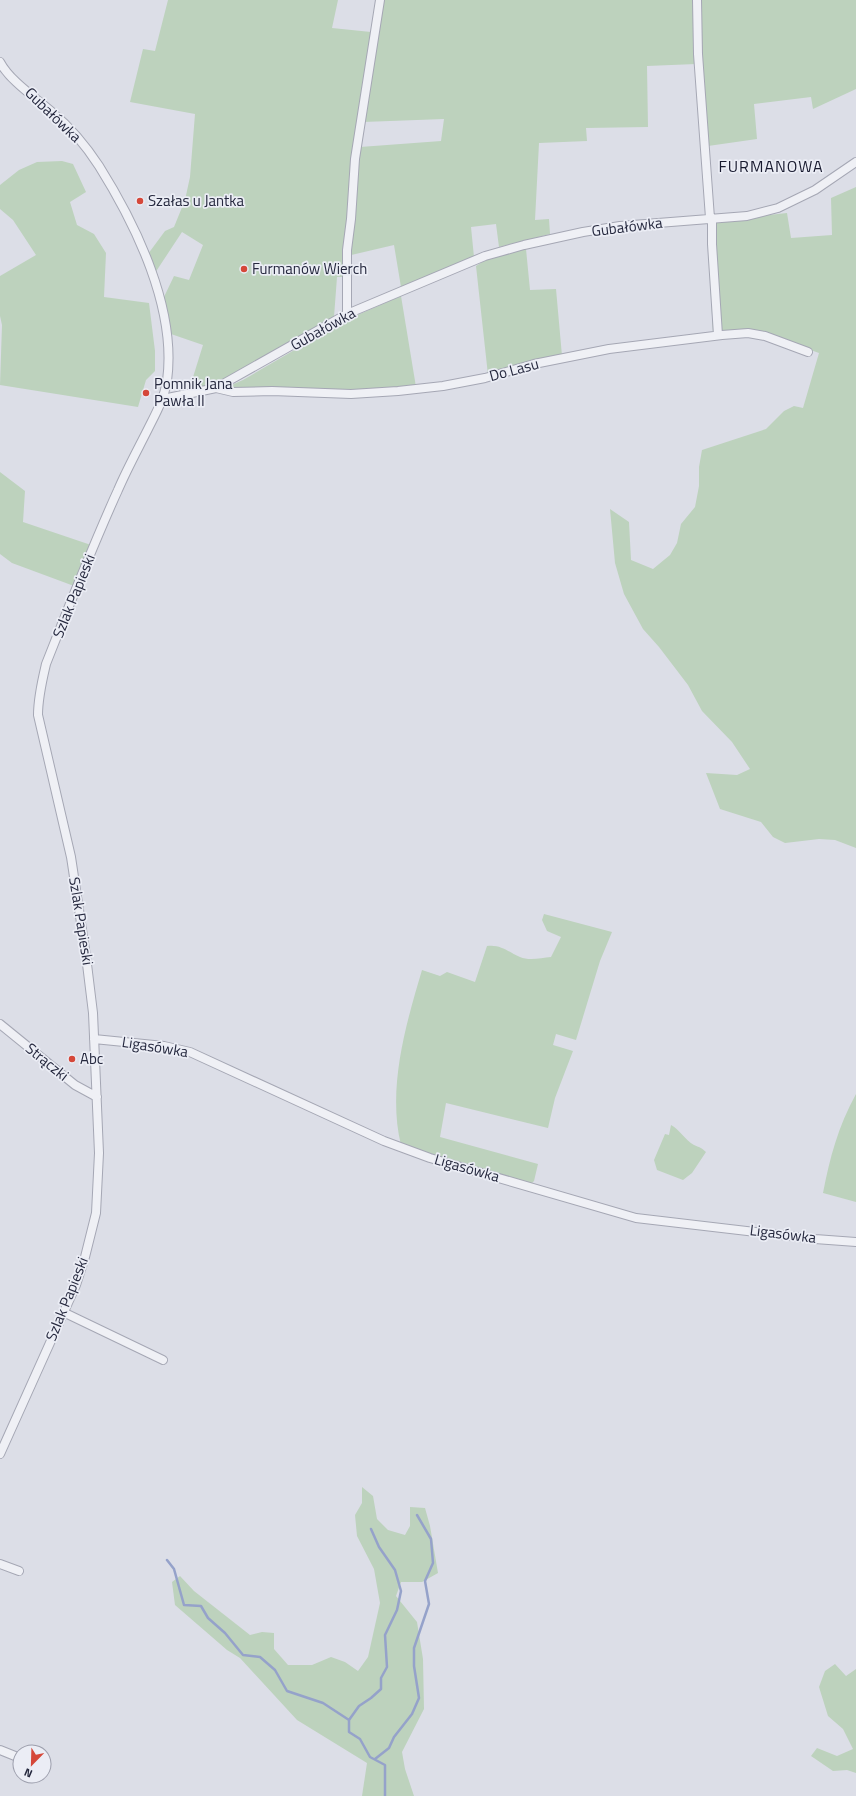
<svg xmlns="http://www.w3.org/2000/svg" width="856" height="1796" viewBox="0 0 856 1796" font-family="'Titillium Web',sans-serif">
	<rect width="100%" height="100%" fill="#dcdee7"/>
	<path fill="#bdd2bd" d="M168,0H338L332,28L371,32L344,277H337L334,317C291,343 239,381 189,390L203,345L171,334L163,299L174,276L189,280L203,245L182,232L155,273L148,254L165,231L174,227L185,200L190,177L195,114L130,102L143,49L155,51Z
		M383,0H695L696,64L647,66L648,127L586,128L587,141L539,143L535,220L549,219L550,234L499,247L496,224L471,227L474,257L401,287L394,245L347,256L360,147L441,141L444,119L363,122Z
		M700,0H856V89L813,109L811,97L754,104L757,139L708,146L701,55Z
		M62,161L73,164L86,192L70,202L77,225L94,234L106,253L104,297L149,303L155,351V371L146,380L138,407L0,385L2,325L0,316V276L36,255L13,220L0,209V185L19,170L37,162Z
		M856,187V848L835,840L819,839L785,843L773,837L761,822L720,809L706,773L737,775L750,769L732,742L702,711L688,685L659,647L643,629L624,594L615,563L610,509L629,522L631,560L653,569L670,555L677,543L681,524L695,507L699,486V467L702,450L766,429L784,411L794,406L803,408L819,353L766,334H713L707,222L787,213L791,238L832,235L831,198Z
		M526,249L530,290L556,289L562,356L488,375L476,266L487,259Z
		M401,296L416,387L375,391L229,388V386L243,380L346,320Z
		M0,472L25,491L23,522L91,545L74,586L12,563L0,554Z
		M544,914L612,932L600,961L576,1040L556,1034L553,1045L573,1051L555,1098L548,1128L446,1103L440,1137L538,1164L534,1181L532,1183C488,1172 444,1160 401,1145C387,1088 406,1024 422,970L440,976L447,972L475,982L487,946C501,944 508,952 520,957C529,961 541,958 551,957L561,937L547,931L542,920Z
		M856,1094V1202L823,1193C830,1157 838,1127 856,1094Z
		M671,1125C680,1130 685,1140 694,1145C699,1147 702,1148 706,1152L692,1173L683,1180L657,1170L654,1160L665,1134L669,1135Z
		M362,1487L373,1496L377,1519L388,1530L405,1535L410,1526V1507L425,1508L430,1526L438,1573L422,1582H401L396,1596L417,1622L423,1659L424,1709L402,1752L405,1769L414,1796H362L367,1763L297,1720L240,1658L227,1650L175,1605L172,1582L180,1576L194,1591L250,1635L262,1632L274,1633V1649L288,1665H312L331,1657L345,1662L358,1671L368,1657L380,1603L374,1569L357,1536L355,1515L362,1503Z
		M835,1664L846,1676L856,1669V1773L847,1770L833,1771L811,1756L817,1748L837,1756L853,1749L843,1729L828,1716L819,1687L825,1671Z"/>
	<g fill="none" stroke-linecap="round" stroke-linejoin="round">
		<path stroke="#95a2ca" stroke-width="2.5" d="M167,1560L174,1569L184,1605L201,1606L208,1618L225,1633L243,1655L260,1657L275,1670L287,1691L323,1703L349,1720V1732L360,1739L370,1757L385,1765V1796
			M349,1720L359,1706L371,1698L381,1689V1678L387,1667L385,1635L397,1610L401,1591L395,1570L379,1547L371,1529
			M375,1759L389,1748L394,1737L412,1714L419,1698L414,1666V1648L429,1604L425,1581L433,1563L431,1539L417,1515"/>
		<g stroke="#a5a7b4" stroke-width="10">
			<path id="street" d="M697,0L698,54L710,218
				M0,62C10,81 36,98 52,112C70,127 86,146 99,166C136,225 177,309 167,381C164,399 156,413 148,429C138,449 127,469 118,490C92,547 69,606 46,664C42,681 38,697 38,715L71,857L86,956L93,1013L99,1153L96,1213L85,1257L76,1285L0,1454
				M712,218V244L718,335
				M347,314V250L351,219L355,159L380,0
				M216,388L233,392L272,391L351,394L398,391L443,386L485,378L534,364L609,349L722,335L748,333L765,336L808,352
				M163,399L216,388L347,314L485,256L524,245L583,232L620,226L747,216L778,208L815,190L856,162
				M0,1024L75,1085L97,1097
				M94,1039L164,1046L190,1052L384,1141L430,1158L636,1218L815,1239L856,1242
				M63,1312L163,1360
				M0,1564L19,1571
				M0,1750L20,1758"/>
		</g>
		<use href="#street" stroke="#eff0f5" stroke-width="8"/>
	</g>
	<g fill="#d54739" stroke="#ebedf5" stroke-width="1.5">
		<circle cx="140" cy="201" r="4"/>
		<circle cx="244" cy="269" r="4"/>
		<circle cx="146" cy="393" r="4"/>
		<circle cx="72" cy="1059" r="4"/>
	</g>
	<g text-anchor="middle" stroke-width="3.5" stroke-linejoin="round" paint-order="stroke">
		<g font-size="15" fill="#25283e" stroke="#ebedf5">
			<text transform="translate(53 115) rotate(44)" y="5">Gubałówka</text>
			<text transform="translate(627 227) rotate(-7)" y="5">Gubałówka</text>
			<text transform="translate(323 329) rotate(-29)" y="5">Gubałówka</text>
			<text transform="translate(514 370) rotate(-15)" y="5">Do Lasu</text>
			<text transform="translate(74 596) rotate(-68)" y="5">Szlak Papieski</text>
			<text transform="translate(81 921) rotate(81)" y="5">Szlak Papieski</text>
			<text transform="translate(155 1047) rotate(9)" y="5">Ligasówka</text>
			<text transform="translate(47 1062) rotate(39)" y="5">Strączki</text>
			<text transform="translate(467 1168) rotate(16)" y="5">Ligasówka</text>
			<text transform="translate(783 1234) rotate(7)" y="5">Ligasówka</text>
			<text transform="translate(67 1299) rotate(-68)" y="5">Szlak Papieski</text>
		</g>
		<g font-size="15" fill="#25283e" stroke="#ebedf5" text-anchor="start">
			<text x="148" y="206">Szałas u Jantka</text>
			<text x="252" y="274">Furmanów Wierch</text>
			<text x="154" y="389">Pomnik Jana<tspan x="154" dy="17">Pawła II</tspan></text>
			<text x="80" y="1064">Abc</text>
		</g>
		<g font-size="16" letter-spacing="1" fill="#181a2f" stroke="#ebedf5">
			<text x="771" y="172">FURMANOWA</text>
		</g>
	</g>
	<g transform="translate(32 1764) rotate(203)"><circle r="19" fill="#ebedf5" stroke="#9c9eac"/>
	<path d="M0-3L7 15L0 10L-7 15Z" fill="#d54739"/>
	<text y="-6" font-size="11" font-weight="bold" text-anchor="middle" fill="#25283e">N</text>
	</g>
</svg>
